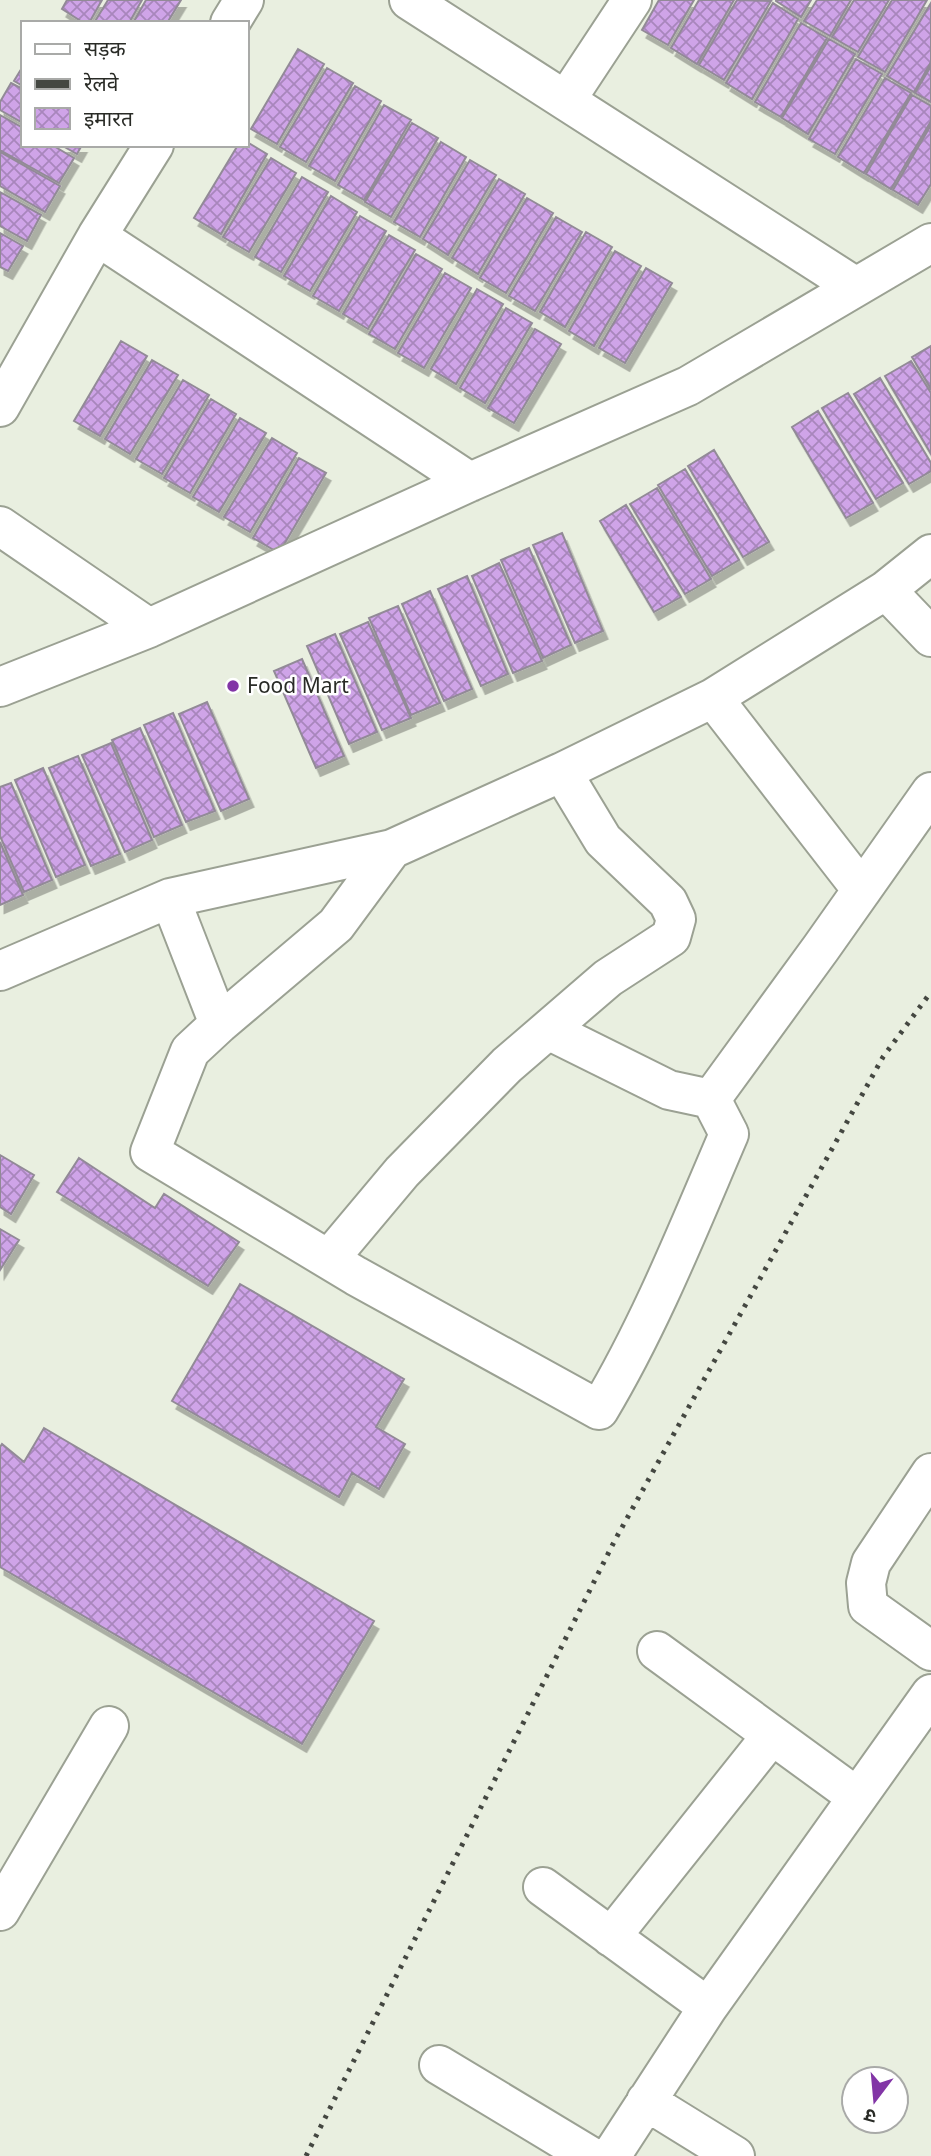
<svg xmlns="http://www.w3.org/2000/svg" width="931" height="2156" viewBox="0 0 931 2156" font-family="Georgia,'Noto Sans Devanagari',serif">
	<defs>
		<pattern id="building-cross-hatch" width="8" height="8" patternUnits="userSpaceOnUse" patternTransform="scale(1.75)"><rect width="8" height="8" fill="#cfa4e8"/><path d="M0 0l8 8M0 8l8-8" fill="none" stroke="#a886bc"/></pattern>
		<filter id="shadow"><feDropShadow dx="4.5" dy="8" stdDeviation="0" flood-color="#0004"/></filter>
	</defs>
	<rect width="100%" height="100%" fill="#e9efe0"/>
	<path fill="url(#building-cross-hatch)" stroke="#928a97" stroke-width="2" filter="url(#shadow)" d="M67,0H102L89,23H84L62,9Z
		M108,0H142L129,23H94Z
		M146,0H181L167,23H133Z
		M659,0H694L668,45L642,30Z
		M699,0H734L697,64L671,48Z
		M737,0L771,1L724,80L699,65Z
		M776,0H811L801,17L776,1Z
		M817,0H851L830,36L804,21Z
		M854,0H889L858,52L832,37Z
		M892,0H927L885,72L858,57Z
		M773,3L798,19L752,99L726,83Z
		M931,3V62L914,92L887,76Z
		M801,23L827,38L781,117L755,102Z
		M829,39L855,54L808,134L782,118Z
		M298,49L324,64L277,144L251,129Z
		M856,59L882,74L835,154L809,139Z
		M23,66V86L14,81Z
		M931,66V102L915,93Z
		M327,68L353,83L306,162L280,147Z
		M885,78L911,93L864,173L838,157Z
		M11,83L23,89V123L0,110V102Z
		M355,86L381,101L335,181L309,166Z
		M912,95L931,106V121L891,189L866,174Z
		M384,105L411,120L364,200L338,185Z
		M0,115L23,128V145H52L74,158L59,183L0,150Z
		M412,123L438,138L391,217L365,202Z
		M931,125V184L918,205L893,190Z
		M247,142L267,154L221,234L194,218L238,145H247Z
		M441,142L466,157L420,237L394,222Z
		M61,145H82L77,154Z
		M0,152L60,186L45,212L0,186Z
		M271,158L296,173L249,252L223,237Z
		M470,160L496,175L448,255L423,239Z
		M302,177L328,192L281,272L255,257Z
		M499,179L525,194L478,274L452,258Z
		M0,192L41,215L27,241L0,226Z
		M331,196L357,212L310,291L284,276Z
		M527,198L553,213L506,293L480,278Z
		M360,216L386,231L339,311L313,296Z
		M556,217L582,232L535,311L509,296Z
		M586,232L612,247L565,327L540,312Z
		M0,233L23,246L8,271L0,267Z
		M389,235L415,250L368,329L343,314Z
		M615,251L641,266L594,346L569,331Z
		M416,254L442,269L395,349L369,334Z
		M646,268L672,283L625,363L599,348Z
		M445,273L471,288L424,368L398,353Z
		M477,289L503,304L456,384L431,369Z
		M506,308L532,323L485,403L460,388Z
		M535,329L561,344L514,423L488,408Z
		M121,341L147,356L100,436L74,421Z
		M931,346V389L912,357Z
		M152,360L178,375L130,454L105,439Z
		M911,361L931,393V454L885,376Z
		M880,378L931,463V471L909,484L854,394Z
		M183,380L209,395L162,474L136,459Z
		M848,393L903,483L876,499L822,408Z
		M211,399L236,414L190,493L164,478Z
		M818,411L873,503L846,518L792,427Z
		M240,418L266,433L219,512L193,497Z
		M272,438L297,453L250,532L224,517Z
		M714,450L769,542L743,557L688,466Z
		M299,458L326,473L279,553L253,538Z
		M685,469L739,560L712,576L658,485Z
		M657,488L711,579L685,594L630,504Z
		M626,505L681,597L654,612L600,521Z
		M562,533L603,631L575,643L533,545Z
		M529,548L571,645L543,658L501,560Z
		M499,563L542,661L513,673L472,576Z
		M467,576L508,674L481,686L438,589Z
		M430,591L472,689L444,701L402,604Z
		M398,606L440,703L411,715L369,618Z
		M368,622L411,718L382,730L340,634Z
		M335,634L377,732L349,744L307,646Z
		M302,659L344,756L316,768L274,671Z
		M207,702L249,799L221,811L179,714Z
		M173,713L215,811L186,822L144,725Z
		M140,728L182,825L154,837L112,740Z
		M111,743L152,840L125,852L82,755Z
		M78,756L120,854L91,866L49,768Z
		M43,768L85,865L56,877L15,780Z
		M11,783L52,880L24,892L0,836V787Z
		M0,842L23,895L0,905Z
		M0,1155L34,1175L11,1214L0,1207Z
		M79,1158L155,1208L164,1194L239,1242L208,1286L57,1192Z
		M0,1229L19,1240L0,1270Z
		M240,1284L404,1379L376,1427L405,1444L379,1489L352,1473L339,1497L172,1401Z
		M44,1428L374,1621L302,1744L0,1567V1447L2,1444L24,1462Z"/>
	<g fill="none" stroke-linecap="round" stroke-linejoin="round">
		<g stroke="#9ba193" stroke-width="42">
			<path id="minor" d="M409,0L856,287
				M230,23L244,0
				M566,100L632,0
				M97,236L470,482
				M0,407L97,236L154,145
				M0,526L149,628
				M886,590L931,554
				M931,637L886,590L713,698L562,772L392,849L336,925L219,1024L190,1051L150,1152L356,1276L599,1410C651,1323 689,1227 729,1134L711,1099L821,948L931,792
				M0,687L149,628L470,482L688,386L931,243
				M713,698L862,890
				M0,971L170,898
				M219,1024L170,898L392,849
				M548,1030L669,1090L711,1099
				M329,1259L402,1172L507,1065L608,978L671,937L676,919L668,902L603,840L562,772
				M931,1473L871,1563L866,1583L868,1606L931,1651
				M657,1651L857,1797
				M543,1887L708,2007
				M0,1911L109,1726
				M611,1937L772,1735
				M439,2065L590,2156
				M646,2101L735,2156
				M611,2156L708,2007L931,1694"/>
		</g>
		<use href="#minor" stroke="#fff" stroke-width="38"/>
		<path stroke="#444741" stroke-width="5" stroke-dasharray="3.5 7" stroke-linecap="butt" d="M306,2156L615,1540L883,1057L931,992"/>
	</g>
	<circle fill="#8235a6" stroke="#fff" stroke-width="2.5" cx="233" cy="686" r="7"/>
	<g text-anchor="middle" stroke-width="5" stroke-linejoin="round" paint-order="stroke">
		<g font-size="21" fill="#292b26" stroke="#fff" text-anchor="start">
			<text x="247" y="693">Food Mart</text>
		</g>
	</g>
	<rect x="21" y="21" width="228" height="126" fill="#ffffff" stroke="#a9aaa8" stroke-width="2"/>
	<rect x="35" y="44" width="35" height="10" fill="#ffffff" stroke="#a9aaa8" stroke-width="2"/>
	<text x="84" y="56" font-size="21" fill="#292b26">सड़क</text>
	<rect x="35" y="79" width="35" height="10" fill="#444741" stroke="#a9aaa8" stroke-width="2"/>
	<text x="84" y="91" font-size="21" fill="#292b26">रेलवे</text>
	<rect x="35" y="108" width="35" height="21" fill="url(#building-cross-hatch)" stroke="#a9aaa8" stroke-width="2"/>
	<text x="84" y="126" font-size="21" fill="#292b26">इमारत</text>
	<g transform="translate(875 2100) rotate(196)"><circle r="33" fill="#ffffff" stroke="#a9aaa8" stroke-width="2"/>
	<path d="M0-5L12 26L0 18L-12 26Z" fill="#8235a6"/>
	<text y="-10" font-size="19" font-weight="bold" text-anchor="middle" fill="#292b26">उ</text>
	</g>
</svg>
